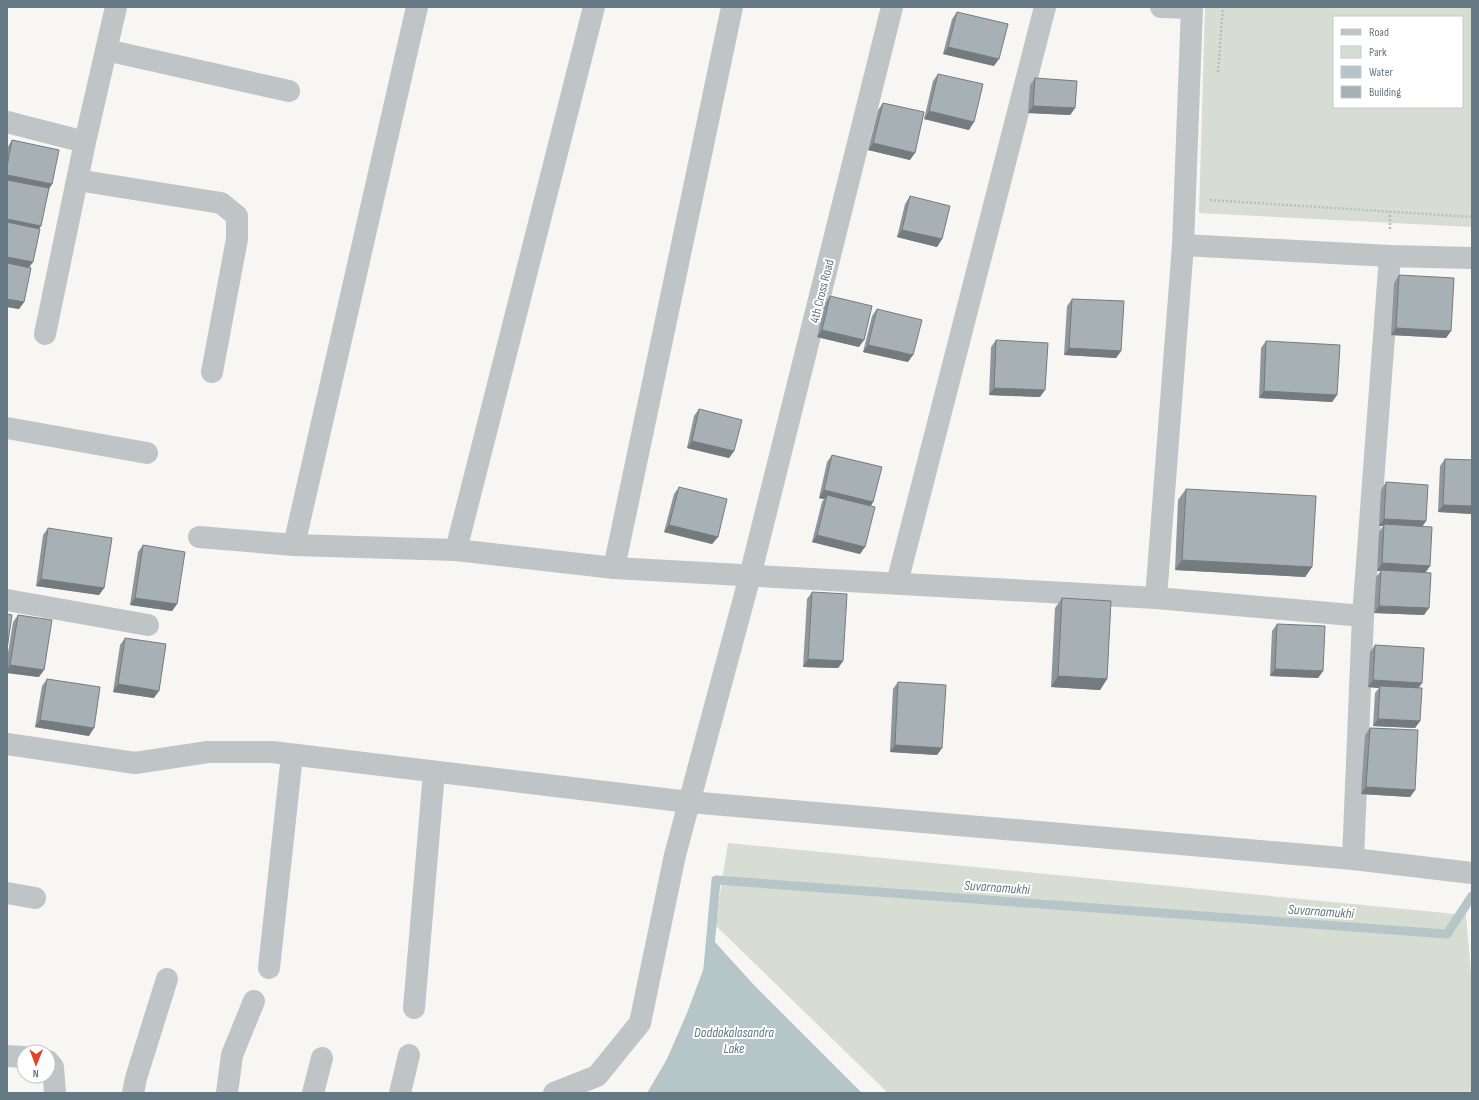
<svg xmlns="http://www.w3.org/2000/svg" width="1479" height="1100" viewBox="0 0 1479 1100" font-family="'Sofia Sans Condensed',sans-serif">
	<rect width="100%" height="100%" fill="#f7f6f3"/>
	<path fill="#d8ddd4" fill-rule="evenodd" d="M1205,7H1472V227L1199,213ZM1334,17H1462V107H1334Z
		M728,843L1466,915L1472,984V1093H888L715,925Z"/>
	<path fill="#b6c5c7" d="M714,941L753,984L862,1093H647L667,1059L687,1013Z"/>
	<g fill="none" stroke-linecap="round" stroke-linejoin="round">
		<path stroke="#b6c5c7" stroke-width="9" d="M708,968L716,880L1447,934L1472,896"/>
		<path stroke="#b9bdbf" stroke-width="2.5" stroke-dasharray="2 2" stroke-linecap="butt" d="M1218,72L1223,7
			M1210,200L1472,217
			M1390,229V212"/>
		<path stroke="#bfc4c7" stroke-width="22" d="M1161,7L1192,8
			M1192,7L1183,245L1390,256L1472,258
			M106,50L289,91
			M7,122L85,142
			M77,180L221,203L237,216V239L212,372
			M45,334L85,142L116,7
			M7,428L147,453
			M199,537L294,545L456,550L614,568L1156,598L1363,616
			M294,545L417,7
			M456,550L594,7
			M614,568L732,7
			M897,583L1045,7
			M1156,598L1183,245
			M7,600L148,625
			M7,744L135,763L208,752H272L689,802L1353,859L1472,873
			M1353,859L1363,616L1390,256
			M7,893L35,898
			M269,968L292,755
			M414,1008L434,772
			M7,1056L24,1057
			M48,1061L53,1067L55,1093
			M133,1093L136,1078L167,979
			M227,1093L232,1055L254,1001
			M313,1093L322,1058
			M400,1093L409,1055
			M554,1093L597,1076L640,1023L675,855L750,576L892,7"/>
	</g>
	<path fill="#8f979c" d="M957,12L994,66L943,54L952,19Z
		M938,74L969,130L924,119L933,81Z
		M1035,78L1075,108L1070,115L1028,113L1030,85Z
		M883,103L910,160L868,150L878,110Z
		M12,140L52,184L49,188L29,268L24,302L19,309L7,307V148Z
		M910,196L942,239L937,247L897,237L905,204Z
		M1399,275L1451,331L1446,338L1391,335L1394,283Z
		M830,296L859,347L817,337L825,303Z
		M1072,299L1121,351L1116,358L1064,355L1067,306Z
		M877,309L908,362L863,352L872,316Z
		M996,340L1040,397L989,395L991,347Z
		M1266,341L1337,395L1332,402L1259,398L1261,348Z
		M699,409L734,451L729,458L687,448L694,416Z
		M832,455L873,502L871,506L860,554L812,542L822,502L824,499L819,498L827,462Z
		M1445,459L1472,460V514L1438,512L1440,466Z
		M1386,482L1426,521L1422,527L1430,566L1425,573L1424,615L1374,613L1376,577L1381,571H1377L1379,532L1383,526H1379L1381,490Z
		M679,487L718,537L712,544L664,532L674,494Z
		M1186,489L1312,567L1305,577L1175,570L1178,500Z
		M48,528L104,588L99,595L36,586L43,535Z
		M143,545L177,604L172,611L130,605L138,552Z
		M812,592L843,661L838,668L803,667L807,599Z
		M1062,598L1107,679L1100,690L1051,687L1055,608Z
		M18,615L39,677L7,673V659L13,622Z
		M1277,624L1323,671L1318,678L1270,676L1272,631Z
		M125,638L154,698L113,692L120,645Z
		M1375,645L1422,683L1418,688L1420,721L1415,728L1373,726L1375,693L1379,688L1368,687L1370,652Z
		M47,679L89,736L35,727L42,686Z
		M898,682L942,748L937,755L890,752L893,689Z
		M1370,728L1415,790L1410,797L1361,794L1365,735Z"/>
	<path fill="#747b7f" d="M948,47L999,59L994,66L943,54Z
		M1033,106L1075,108L1070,115L1028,113Z
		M929,111L974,122L969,130L924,119Z
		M873,143L915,153L910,160L868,150Z
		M7,175L52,184L47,192L7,183Z
		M7,219L41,226L36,233L7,227Z
		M902,230L942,239L937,247L897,237Z
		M7,257L33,262L28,269L7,265Z
		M7,299L24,302L19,309L7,307Z
		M1396,328L1451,331L1446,338L1391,335Z
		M822,330L864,340L859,347L817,337Z
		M868,345L913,355L908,362L863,352Z
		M1069,348L1121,351L1116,358L1064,355Z
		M994,388L1045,390L1040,397L989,395Z
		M1264,391L1337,395L1332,402L1259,398Z
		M692,441L734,451L729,458L687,448Z
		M824,490L873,502L868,510L827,495L824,499L819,498Z
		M1443,505L1472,506V514L1438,512Z
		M1384,519L1426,521L1421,528L1384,524L1383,526H1379Z
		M669,525L718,537L712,544L664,532Z
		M817,535L865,547L860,554L812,542Z
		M1182,560L1312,567L1305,577L1175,570Z
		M1382,563L1430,566L1425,573L1377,571Z
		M41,579L104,588L99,595L36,586Z
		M135,598L177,604L172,611L130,605Z
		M1379,606L1429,608L1424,615L1374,613Z
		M808,659L843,661L838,668L803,667Z
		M10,665L44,670L39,677L7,673V670Z
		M1275,669L1323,671L1318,678L1270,676Z
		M1058,676L1107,679L1100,690L1051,687Z
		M1373,680L1422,683L1417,690L1380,686L1379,688L1368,687Z
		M118,684L159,691L154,698L113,692Z
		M1378,719L1420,721L1415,728L1373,726Z
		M40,720L94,728L89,736L35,727Z
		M895,745L942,748L937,755L890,752Z
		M1366,787L1415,790L1410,797L1361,794Z"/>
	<path fill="#a6b0b5" stroke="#747b7f" d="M957,12L1008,24L999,59L948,47Z
		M938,74L983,84L974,122L929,111Z
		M1035,78L1077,81L1075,108L1033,106Z
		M883,103L924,112L915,153L873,143Z
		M12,140L59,150L52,184L7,175V166Z
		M7,180L49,188L41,226L7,219Z
		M910,196L950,206L942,239L902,230Z
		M7,222L40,229L33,262L7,257Z
		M7,263L31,268L24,302L7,299Z
		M1399,275L1454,278L1451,331L1396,328Z
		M830,296L872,306L864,340L822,330Z
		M1072,299L1124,301L1121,351L1069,348Z
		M877,309L922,320L913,355L868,345Z
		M996,340L1048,343L1045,390L994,388Z
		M1266,341L1340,345L1337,395L1264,391Z
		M699,409L742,420L734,451L692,441Z
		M832,455L882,467L873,502L824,490Z
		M1445,459L1472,460V506L1443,505Z
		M1386,482L1428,485L1426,521L1384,519Z
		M679,487L727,499L718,537L669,525Z
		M1186,489L1316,496L1312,567L1182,560Z
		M827,495L875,507L865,547L817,535Z
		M1384,524L1432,527L1430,566L1382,563Z
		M48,528L112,538L104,588L41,579Z
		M143,545L185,552L177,604L135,598Z
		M1381,570L1431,573L1429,608L1379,606Z
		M812,592L847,594L843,661L808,659Z
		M1062,598L1111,601L1107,679L1058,676Z
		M7,614L12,615L7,649Z
		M18,615L52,620L44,670L10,665Z
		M1277,624L1325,626L1323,671L1275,669Z
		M125,638L166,644L159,691L118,684Z
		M1375,645L1424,648L1422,683L1373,680Z
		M47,679L100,687L94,728L40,720Z
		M898,682L946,685L942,748L895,745Z
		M1380,686L1422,688L1420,721L1378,719Z
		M1370,728L1418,730L1415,790L1366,787Z"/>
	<g text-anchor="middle" stroke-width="4" stroke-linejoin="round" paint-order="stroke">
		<g font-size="13" fill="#657984" stroke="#fff">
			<text transform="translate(821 291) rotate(-76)" y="5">4th Cross Road</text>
		</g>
		<g font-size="14" font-style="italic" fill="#617b81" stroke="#fff">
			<text transform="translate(997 887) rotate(4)" y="5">Suvarnamukhi</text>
			<text transform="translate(1321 911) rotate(4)" y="5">Suvarnamukhi</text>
			<text x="734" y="1037">Doddakalasandra<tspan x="734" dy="16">Lake</tspan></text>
		</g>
	</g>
	<rect width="1479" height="1100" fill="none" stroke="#657984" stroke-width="16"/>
	<rect x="1333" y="16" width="130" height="92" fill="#ffffff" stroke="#c1c9ce"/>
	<rect x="1341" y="29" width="20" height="6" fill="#bfc4c7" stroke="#c1c9ce"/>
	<text x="1369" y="36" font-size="12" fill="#657984">Road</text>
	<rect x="1341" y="46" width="20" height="12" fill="#d8ddd4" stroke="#c1c9ce"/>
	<text x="1369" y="56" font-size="12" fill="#657984">Park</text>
	<rect x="1341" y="66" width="20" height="12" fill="#b6c5c7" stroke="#c1c9ce"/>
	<text x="1369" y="76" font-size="12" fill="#657984">Water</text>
	<rect x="1341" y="86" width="20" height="12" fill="#a6b0b5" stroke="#c1c9ce"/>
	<text x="1369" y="96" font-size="12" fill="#657984">Building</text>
	<g transform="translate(36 1064) rotate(181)"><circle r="19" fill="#ffffff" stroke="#c1c9ce"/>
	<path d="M0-3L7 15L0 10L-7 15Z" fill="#e34526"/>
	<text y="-6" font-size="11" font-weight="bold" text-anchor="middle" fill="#657984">N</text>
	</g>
</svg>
